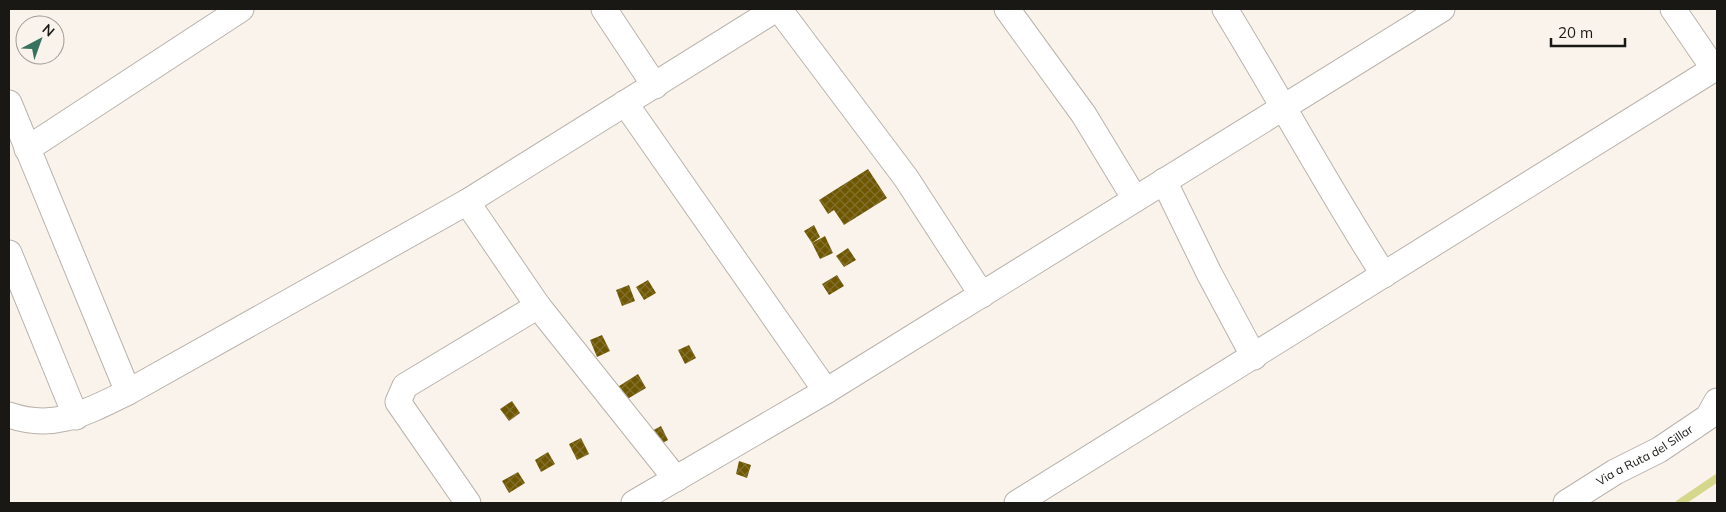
<svg xmlns="http://www.w3.org/2000/svg" width="1726" height="512" viewBox="0 0 1726 512" font-family="Mulish,sans-serif">
	<defs>
		<pattern id="building-cross-hatch" width="8" height="8" patternUnits="userSpaceOnUse" patternTransform="scale(1.25)"><rect width="8" height="8" fill="#6f5700"/><path d="M0 0l8 8M0 8l8-8" fill="none" stroke="#82702e"/></pattern>
	</defs>
	<rect width="100%" height="100%" fill="#f9f3ec"/>
	<g fill="none" stroke-linecap="round" stroke-linejoin="round">
		<path stroke="#d5d78c" stroke-width="8" d="M1680,503L1717,478"/>
	</g>
	<path fill="url(#building-cross-hatch)" d="M868,169L887,198L844,225L834,210L828,214L819,200Z
		M814,225L820,237L812,243L804,231Z
		M825,236L833,253L820,259L812,243Z
		M848,248L856,260L844,267L836,256Z
		M837,275L844,286L829,295L822,284Z
		M648,280L656,293L644,300L636,287Z
		M629,285L635,301L622,306L616,290Z
		M602,335L610,351L597,357L590,340Z
		M689,345L696,358L685,364L678,350Z
		M638,374L646,388L624,401L616,388Z
		M512,401L520,413L509,421L500,409Z
		M661,426L668,440L657,446L650,432Z
		M581,438L589,454L577,460L569,444Z
		M548,452L555,464L541,472L535,460Z
		M739,461L751,465L747,478L736,474Z
		M518,472L525,483L509,493L502,481Z"/>
	<g fill="none" stroke-linecap="round" stroke-linejoin="round">
		<g stroke="#b9b3ac" stroke-width="27">
			<g id="minor">
				<path d="M604,9L655,86"/>
				<path d="M779,9L906,178L982,295"/>
				<path d="M1007,9L1084,115L1135,199"/>
				<path d="M1225,9C1279,97 1328,188 1384,275"/>
				<path d="M1673,9L1714,69"/>
				<path d="M9,103L128,392"/>
				<path d="M625,103L826,391L1442,9"/>
				<path d="M27,149L241,9"/>
				<path d="M1164,181L1209,273L1254,357"/>
				<path d="M467,202L538,306L676,479"/>
				<path d="M9,253L76,417"/>
				<path d="M9,415C55,431 87,412 128,392L467,202L776,9"/>
				<path d="M468,503L398,402L405,386L538,306"/>
				<path d="M634,503L826,391"/>
				<path d="M1017,503L1717,67"/>
				<path id="s1" d="M1566,503L1615,472L1659,450L1708,417L1717,401"/>
			</g>
		</g>
		<use href="#minor" stroke="#fff" stroke-width="25"/>
	</g>
	<g text-anchor="middle" stroke-width="5" stroke-linejoin="round" paint-order="stroke">
		<g font-size="12" fill="#1a1815" stroke="#f9f3ec">
			<text dy="4" stroke="none"><textPath href="#s1" startOffset="92">Via a Ruta del Sillar</textPath></text>
		</g>
	</g>
	<rect width="1726" height="512" fill="none" stroke="#1a1815" stroke-width="20"/>
	<g transform="translate(40 40) rotate(41)"><circle r="24" fill="#f9f3ec" stroke="#a09b96"/>
	<path d="M0-4L9 19L0 12L-9 19Z" fill="#36725d"/>
	<text y="-8" font-size="14" font-weight="bold" text-anchor="middle" fill="#1a1815">N</text>
	</g>
	<path d="M1551 38v8h74v-8" fill="none" stroke="#1a1815" stroke-width="2.5"/>
	<text x="1558" y="38" font-size="15" fill="#1a1815" stroke="#f9f3ec" stroke-width="4" paint-order="stroke">20 m</text>
</svg>
